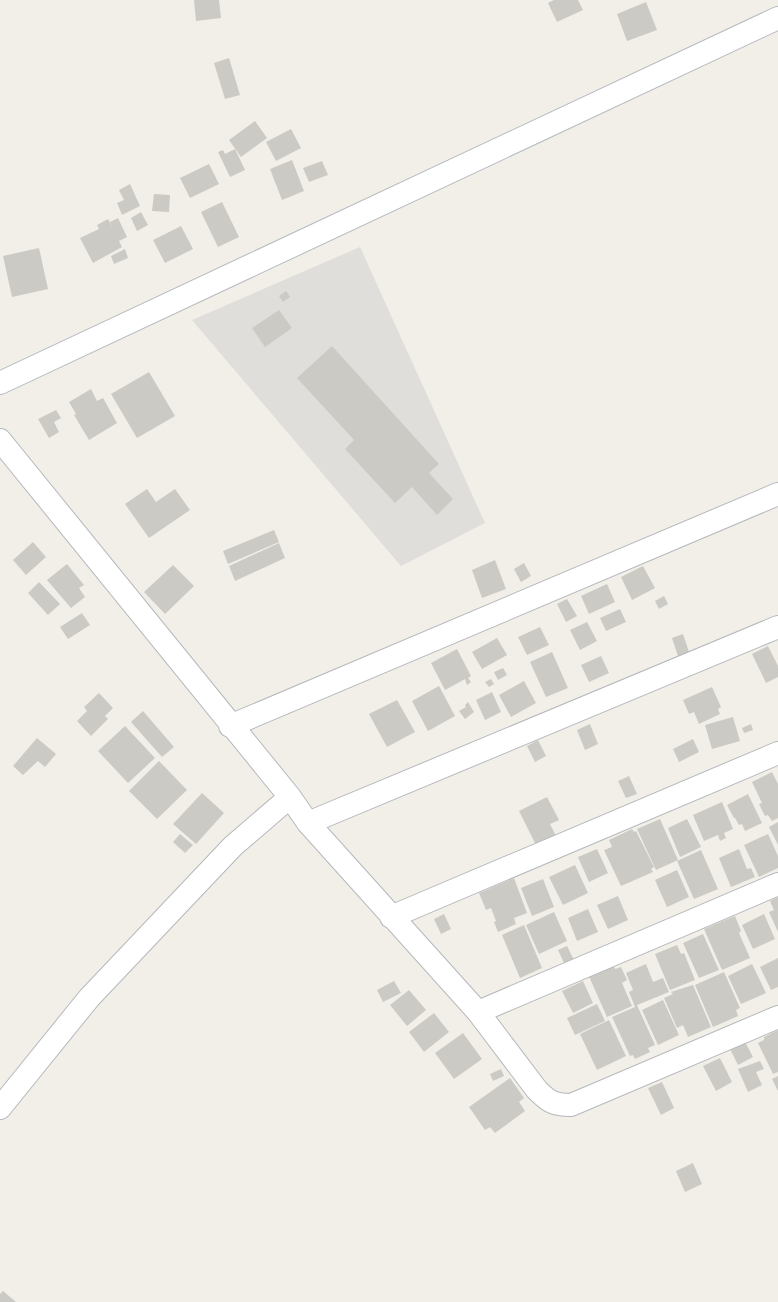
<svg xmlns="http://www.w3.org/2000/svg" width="778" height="1302" viewBox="0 0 778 1302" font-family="Lato,sans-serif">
	<rect width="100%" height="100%" fill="#f1efe8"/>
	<path fill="#e0deda" d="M360,247L485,523L401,566L192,320Z"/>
	<path fill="#cccac5" d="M194,0H219L221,18L196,21Z
		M554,0H578L583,10L557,22L548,3Z
		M646,2L657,30L627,41L617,14Z
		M229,58L240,95L225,99L214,63Z
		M255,121L267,138L241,157L229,140Z
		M291,129L301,148L276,161L266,142Z
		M235,149L245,170L230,177L218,152L223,150L225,154Z
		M292,160L304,191L282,200L270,169Z
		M322,161L328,175L309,182L303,168Z
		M209,164L219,184L190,198L180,178Z
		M130,184L140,206L122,215L117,203L124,200L119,190Z
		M154,194L170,195L169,212L152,211Z
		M222,202L239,237L218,247L201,212Z
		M141,212L148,225L137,231L131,218Z
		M118,218L127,237L119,241L122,247L93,263L80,238L99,229L97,225L108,219L114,230L110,222Z
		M181,226L193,249L165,263L153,240Z
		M39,248L48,289L12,297L3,256Z
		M125,249L128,258L114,264L111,256Z
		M286,291L290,297L283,302L279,296Z
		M279,310L292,328L265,347L252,328Z
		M332,346L439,464L429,473L453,499L437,515L412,487L395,503L345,449L354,440L297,378Z
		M149,372L175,416L137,438L111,394Z
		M91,389L97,401L103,398L117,423L89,440L74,415L76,414L69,402Z
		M56,410L61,418L54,422L59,432L49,438L38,419Z
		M147,489L156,502L175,489L190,510L149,538L125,504Z
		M274,530L279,542L228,564L223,551Z
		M33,542L46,557L26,575L13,560Z
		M279,543L285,558L235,581L229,566Z
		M495,560L506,589L482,598L472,570Z
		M524,563L531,576L521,582L514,569Z
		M67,564L84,585L79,588L85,597L71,608L47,580Z
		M173,565L194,586L165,614L144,592Z
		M643,566L655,588L632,600L621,577Z
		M39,582L60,604L48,615L28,593Z
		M607,584L615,602L589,614L581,596Z
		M664,596L668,604L659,609L655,601Z
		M567,599L577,616L566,622L557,604Z
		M620,609L626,622L606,631L600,618Z
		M82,613L90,625L68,639L60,627Z
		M587,622L597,641L580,650L570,630Z
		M540,627L549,645L527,655L518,637Z
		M683,634L689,652L678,656L672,638Z
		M497,638L507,655L482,669L472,652Z
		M768,646L778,666V677L766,683L752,654Z
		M457,649L471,676L468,678L471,682L467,685L465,679L445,690L431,663Z
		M552,652L568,688L546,697L530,662Z
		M601,656L609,673L589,682L581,665Z
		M503,668L507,675L498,680L494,672Z
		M491,679L494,684L489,687L485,682Z
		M524,681L536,703L511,717L499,695Z
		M439,686L455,716L428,731L412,701Z
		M712,687L721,707L718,709L720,714L699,724L694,712L689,714L683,700Z
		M492,692L501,712L485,720L476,700Z
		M99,693L113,708L105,716L108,719L91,736L77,721L87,711L84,707Z
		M397,700L415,732L387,747L369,714Z
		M468,702L474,712L465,719L459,711L466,707L465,705Z
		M143,711L174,747L162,757L131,722Z
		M733,717L740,741L712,749L705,725Z
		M590,724L598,744L585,750L577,730Z
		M751,724L753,730L744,733L742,728Z
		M125,726L155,758L128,783L98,751Z
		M37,738L56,754L45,767L38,761L23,775L13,766Z
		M693,739L699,752L679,762L673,749Z
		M538,740L546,756L535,762L527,746Z
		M159,761L187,790L157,819L129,791Z
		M772,772L778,784V818L772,821L768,815L765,816L759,804L762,803L752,782Z
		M629,776L637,794L626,798L618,781Z
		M202,793L224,813L196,844L173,824Z
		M748,794L762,823L745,831L742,824L739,825L735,818H734L727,805Z
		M547,797L559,820L550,824L558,840L538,849L519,811Z
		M722,802L733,829L724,833L726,838L720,841L718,835L704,841L693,815Z
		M660,819L678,860L656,870L637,829Z
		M687,819L701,847L680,857L668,828Z
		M778,822V845L769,827Z
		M632,829L634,832L636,831L654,867L651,869L653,872L621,886L604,850L612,847L609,840Z
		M180,834L193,845L185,853L173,842Z
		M768,834L778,856V868L759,877L744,845Z
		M597,849L608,873L589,882L578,857Z
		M739,849L747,869L751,868L755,877L731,887L719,858Z
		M701,850L718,889L694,899L677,861Z
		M575,865L588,893L563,905L549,877Z
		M677,870L689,897L667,907L655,880Z
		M514,878L527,913L514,918L516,924L498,932L494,922L496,921L491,908L486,910L479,893Z
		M543,879L554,907L532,916L521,888Z
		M618,896L628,920L608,929L597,905Z
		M778,897V932L769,912L774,910L770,901Z
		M588,909L598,932L577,941L568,918Z
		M554,912L567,941L539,954L526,925Z
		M444,914L451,929L441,934L434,919Z
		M764,914L775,939L753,949L742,925Z
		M735,916L741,931L739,933L750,958L722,970L704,929Z
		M524,925L542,968L520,978L502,935Z
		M703,934L719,970L699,978L683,943Z
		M677,945L681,954L684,953L695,980L670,990L655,954Z
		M567,946L574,960L565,965L558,950Z
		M778,958V987L771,990L760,967Z
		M646,964L653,982L663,978L669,992L637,1005L655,1045L648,1048L650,1052L635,1059L633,1055L630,1056L612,1017L635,1007L629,992L633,990L626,973Z
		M752,964L766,993L741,1004L728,976Z
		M613,965L615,969L621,967L627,980L622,983L632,1006L607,1017L587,972Z
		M724,972L740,1008L736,1010L738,1016L713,1027L695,985Z
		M394,981L401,993L383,1002L377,990Z
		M583,981L593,1003L573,1013L562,991Z
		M693,985L711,1027L688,1037L683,1025L677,1028L664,998L673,994L671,992Z
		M409,990L426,1010L407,1026L390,1005Z
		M663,1000L679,1035L658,1045L642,1010Z
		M597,1004L605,1021L575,1035L567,1018Z
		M434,1013L449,1032L424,1052L409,1032Z
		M609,1020L626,1056L597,1070L580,1034Z
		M778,1030V1072L773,1074L758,1043L764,1040V1037Z
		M463,1033L482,1059L454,1079L435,1053Z
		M745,1042L753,1057L738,1065L730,1049Z
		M720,1058L732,1082L716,1091L703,1066Z
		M760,1061L764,1069L756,1072L762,1085L748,1092L738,1069Z
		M501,1069L504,1076L493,1081L490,1074Z
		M778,1076V1091L772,1079Z
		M510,1078L524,1098L519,1102L525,1111L495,1133L490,1127L485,1130L469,1107Z
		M662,1082L674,1108L661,1115L648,1088Z
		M693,1163L702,1184L685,1192L676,1171Z
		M3,1291L16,1302H0V1294Z"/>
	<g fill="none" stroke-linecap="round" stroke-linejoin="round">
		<g stroke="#b5b8bc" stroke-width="24">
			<path id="minor" d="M0,440L290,797L308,823L478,1012L537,1090C549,1102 554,1105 571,1105L778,1017
				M230,726L778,494
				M308,823L778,627
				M391,917L778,753
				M478,1012L778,884
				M0,1108L89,998L233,846L290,797"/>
		</g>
		<g stroke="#b6babf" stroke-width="24">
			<path id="secondary" d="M0,383L778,18"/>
		</g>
		<use href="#minor" stroke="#fff" stroke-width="22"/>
		<use href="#secondary" stroke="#fff" stroke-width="22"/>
	</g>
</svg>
